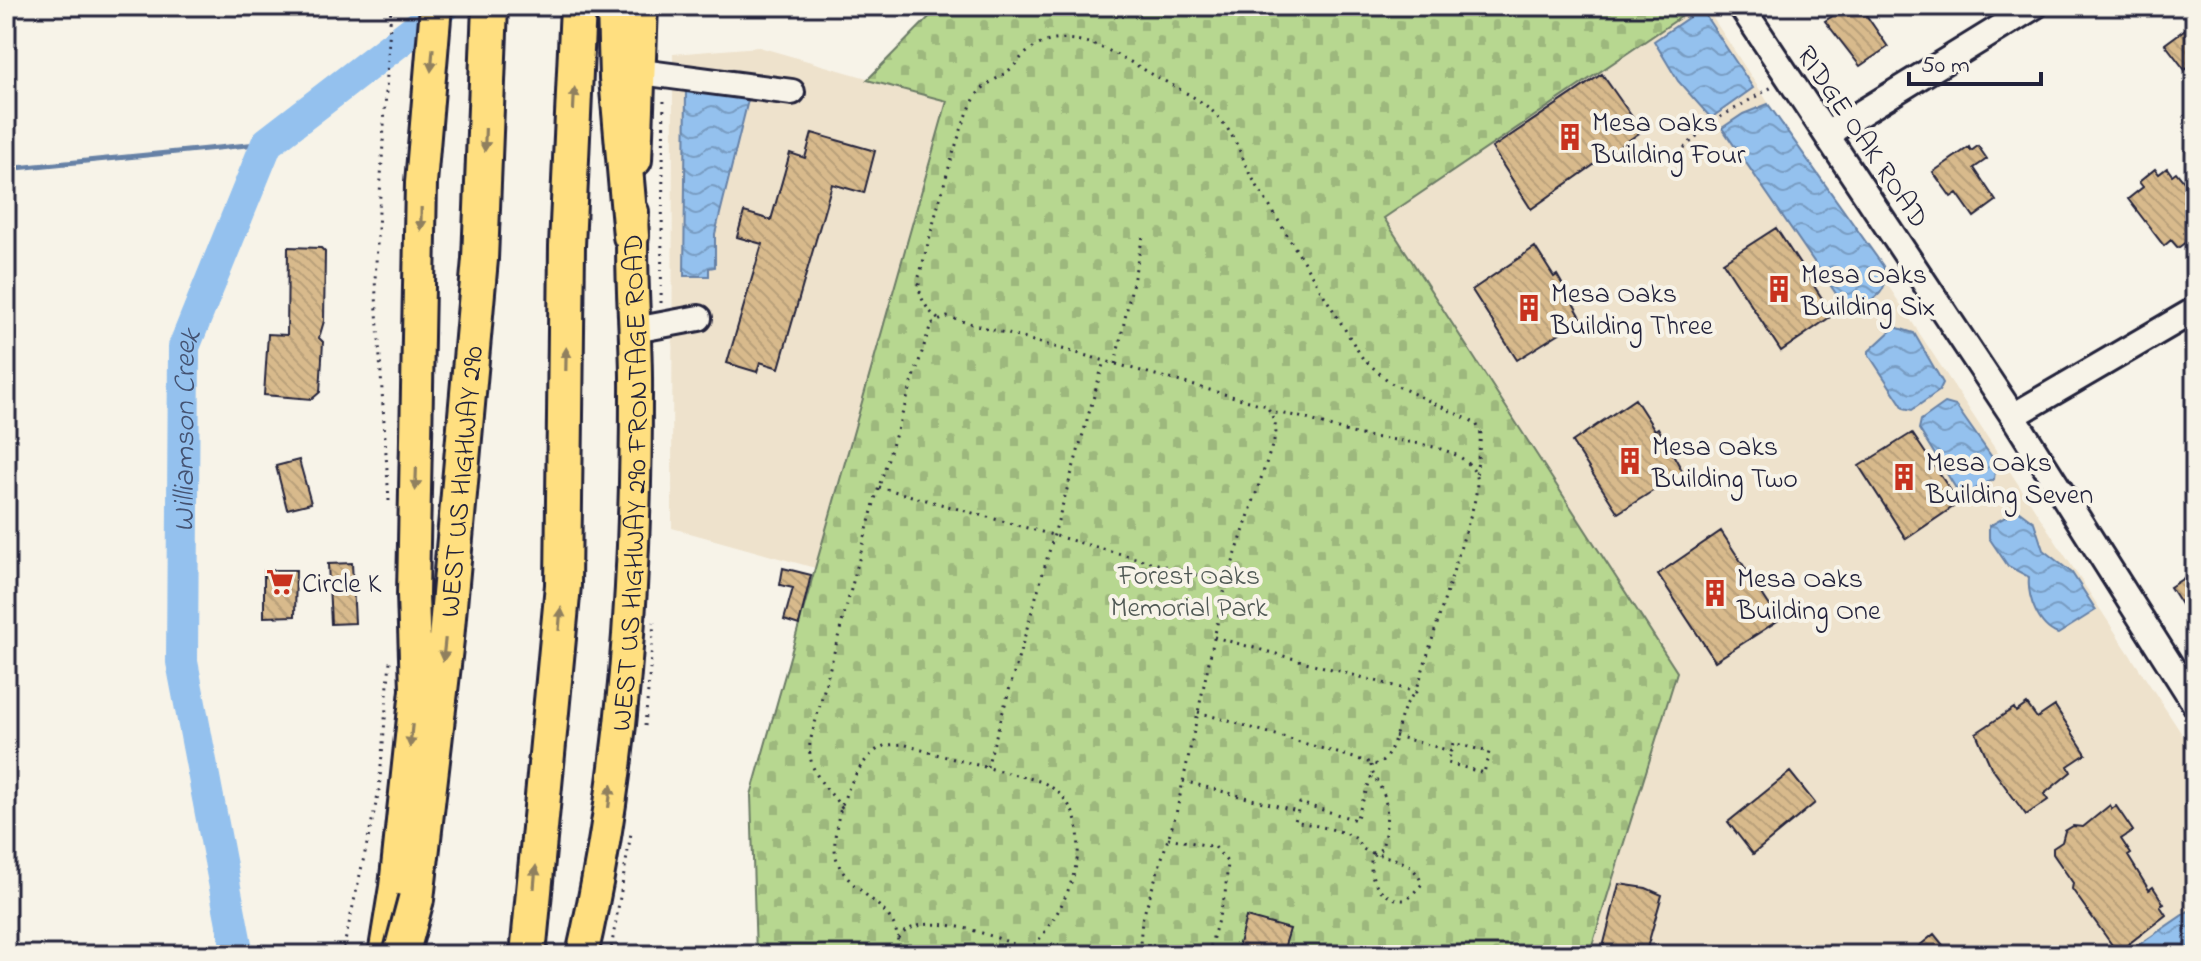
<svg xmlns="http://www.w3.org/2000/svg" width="2201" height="961" viewBox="0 0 2201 961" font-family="'Indie Flower',sans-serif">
	<defs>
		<pattern id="cemetery-stones" width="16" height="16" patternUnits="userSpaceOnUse" patternTransform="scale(2)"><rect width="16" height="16" fill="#b7d790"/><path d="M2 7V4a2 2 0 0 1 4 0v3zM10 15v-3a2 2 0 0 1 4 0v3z" fill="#9db87d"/></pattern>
		<pattern id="water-waves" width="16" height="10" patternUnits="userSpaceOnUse" patternTransform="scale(2)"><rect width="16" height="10" fill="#94c1ee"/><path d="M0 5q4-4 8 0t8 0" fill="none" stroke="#789cc2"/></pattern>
		<pattern id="building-back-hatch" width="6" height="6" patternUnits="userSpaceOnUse" patternTransform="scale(2)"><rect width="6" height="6" fill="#d8ba8c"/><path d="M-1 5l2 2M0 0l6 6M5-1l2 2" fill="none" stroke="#b9a07a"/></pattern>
	</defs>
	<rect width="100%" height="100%" fill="#f7f3e8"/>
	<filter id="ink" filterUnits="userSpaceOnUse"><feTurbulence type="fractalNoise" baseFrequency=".0125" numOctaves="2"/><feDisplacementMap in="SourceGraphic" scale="16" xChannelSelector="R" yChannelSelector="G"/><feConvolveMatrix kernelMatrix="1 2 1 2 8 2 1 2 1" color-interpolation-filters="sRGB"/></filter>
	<g filter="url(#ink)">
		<path fill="#eee2cc" d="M1697,6H1705L2195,754V955H1589L1677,672L1384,218Z
			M759,47L947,101L815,568L672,528L673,54Z"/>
		<path fill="url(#cemetery-stones)" stroke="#6c7c66" stroke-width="2" d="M940,6H1697L1384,218L1677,672L1589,955H756L751,795L947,101L867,80Z"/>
		<path fill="url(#water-waves)" stroke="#6681a6" stroke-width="2" d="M1701,9L1753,88L1711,118L1678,81L1654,41Z
			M686,89L748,100L715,234V267L709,268V276H684Z
			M1768,104L1883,266C1893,293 1870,302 1850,314L1722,128L1743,114Z
			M1895,327L1914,333L1943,383L1939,391L1912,410L1904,408L1869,355V351Z
			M1945,403L1956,406L1996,463L1994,479L1966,494L1957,490L1919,429L1921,420Z
			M2018,510L2034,522L2043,550L2072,573L2096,610L2058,634C2038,627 2027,597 2029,577L2008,566L1989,538V526Z
			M2190,910L2195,917V948L2184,955H2124Z"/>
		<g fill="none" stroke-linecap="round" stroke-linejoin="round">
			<path stroke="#6681a6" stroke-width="5" d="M6,169L267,143"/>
			<path stroke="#94c1ee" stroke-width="32" id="s1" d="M238,955L182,662L184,347L267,143L445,6"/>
		</g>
		<path fill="url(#building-back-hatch)" stroke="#22223b" stroke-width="2" d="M1847,6H1860L1888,47L1860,66L1825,21Z
			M2195,22V62L2185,70L2165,44Z
			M1602,74L1642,131L1531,209L1492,148Z
			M812,133L875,151L864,193L832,184L779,368L760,362L757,372L727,363L762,244L737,237L744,212L771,220L790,153L805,158Z
			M1978,146L1987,159L1974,168L1996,201L1974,217L1957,193L1951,197L1933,172L1969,147L1971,151Z
			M2167,168L2172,175L2176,172L2191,190L2187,193L2195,203V220L2188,226L2195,235L2178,248L2171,240L2164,246L2128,199L2143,187L2139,182L2155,169L2159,174Z
			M1776,228L1833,315L1781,351L1723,262Z
			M288,247L321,248L325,252L324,321L319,338L323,342L320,392L312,399L264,395L268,334L287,335Z
			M1535,247L1554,277L1557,275L1582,319L1517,360L1472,290Z
			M1635,399L1655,430L1658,428L1683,472L1618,513L1572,442Z
			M1912,433L1959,503L1906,539L1859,466Z
			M299,460L311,503L287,509L276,466Z
			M1721,531L1779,620L1715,661L1658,574Z
			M352,563L355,623L331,624L328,564Z
			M783,568L811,575L799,625L784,620L793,588L780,585Z
			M264,570H296L295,616L264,617Z
			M2187,576L2195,589V602L2184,609L2170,587Z
			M2027,704L2037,718L2055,706L2086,754L2068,766L2071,772L2044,794L2048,800L2026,815L1991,767L1976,733L2014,708L2016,712Z
			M1790,772L1815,803L1753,854L1728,822Z
			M2110,805L2112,809L2116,806L2133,831L2121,839L2131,854L2128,856L2149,890L2153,887L2164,904L2160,906L2166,915L2122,949L2112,945L2072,889L2073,883L2053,854V848L2062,842L2065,831L2073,826L2083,827Z
			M1619,884L1646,888L1662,895L1645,955H1601Z
			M1246,917L1290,929L1282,955H1236Z
			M1934,934L1951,955H1908Z"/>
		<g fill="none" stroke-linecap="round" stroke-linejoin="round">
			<g stroke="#22223b" stroke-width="30">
				<path id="minor" d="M1741,6L2013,416L2195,704
					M641,72L792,92
					M1827,134L2035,6
					M635,330L699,318
					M2013,416L2195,310"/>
			</g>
			<g stroke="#22223b" stroke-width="36">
				<g id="major">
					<path d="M636,160L642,6"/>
					<path d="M384,955L395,887L416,690L413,594L421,183L436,6"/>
					<path id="s2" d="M582,955C624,773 636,580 636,394C637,333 629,272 633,212"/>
				</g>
			</g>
			<g stroke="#22223b" stroke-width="40">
				<g id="highway">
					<path d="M615,6L617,78L631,236"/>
					<path id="s3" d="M416,899L446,639L480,259L490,6"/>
					<path d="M528,955L563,585L567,246L578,6"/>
				</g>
			</g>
			<path stroke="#22223b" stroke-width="3" stroke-dasharray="2 6" stroke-linecap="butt" d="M1684,148L1712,122L1772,87
				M661,303L664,98
				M938,319C924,307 918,295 919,277C930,239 958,118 979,92C988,82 998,79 1008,71C1015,66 1019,59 1025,54C1062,22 1108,49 1143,69C1201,103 1222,102 1248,171L1363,359L1391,383L1476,423L1481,434L1476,476
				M1115,364L1143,236
				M879,487L1226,583
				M389,501L375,280L391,6
				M1214,637L1416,692L1474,504C1476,493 1480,479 1472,468C1453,441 1385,441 1356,434C1326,427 1303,414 1272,413
				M1198,712L1378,765C1401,749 1394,711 1416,692
				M645,726L654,622
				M1395,736L1451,751L1453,743L1489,752L1484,773L1448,763L1451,751
				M1371,765C1372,777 1380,784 1384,795C1389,811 1386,832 1382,848L1372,856C1366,879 1383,902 1407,900L1422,884C1413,858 1389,859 1367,851C1359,848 1360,843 1355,838C1347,831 1307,824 1295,821L1300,803L1356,820L1372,775
				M987,767L1104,361
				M1183,781L1297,811
				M842,808C825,785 807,772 810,742L876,496L931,324L947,317L1267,406L1275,422L1276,434L1226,583L1176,814L1142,920L1139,955
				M1168,838L1215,847L1228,863L1225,895L1208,955
				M898,938C923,907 992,936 1024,948L1033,946C1069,908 1108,819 1046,784C1034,778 1018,776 1004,772C970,763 936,755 903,744C897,745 889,744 884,746C853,758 827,830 837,860C846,888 882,900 894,925C898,934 898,945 900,955
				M342,955L379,790L390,661
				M610,955L631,833"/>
			<use href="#minor" stroke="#f7f3e8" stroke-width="24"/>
			<use href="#major" stroke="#ffdf80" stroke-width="30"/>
			<use href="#highway" stroke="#ffdf80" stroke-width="34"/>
			<g stroke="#22223b" stroke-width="40" stroke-linecap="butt">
				<path id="highway-bridge" d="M401,955L416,899"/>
			</g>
			<use href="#highway-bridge" stroke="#ffdf80" stroke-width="34"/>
		</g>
		<defs><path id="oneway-solid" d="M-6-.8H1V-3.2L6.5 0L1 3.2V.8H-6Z" transform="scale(2)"/></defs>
		<g fill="#90805e">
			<use href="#oneway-solid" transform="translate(432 60) rotate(95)"/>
			<use href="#oneway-solid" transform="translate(574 99) rotate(-87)"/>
			<use href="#oneway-solid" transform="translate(485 140) rotate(92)"/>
			<use href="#oneway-solid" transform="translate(421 219) rotate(91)"/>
			<use href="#oneway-solid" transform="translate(566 359) rotate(-89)"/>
			<use href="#oneway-solid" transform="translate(416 479) rotate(92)"/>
			<use href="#oneway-solid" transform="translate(560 619) rotate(-85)"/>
			<use href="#oneway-solid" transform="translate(444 650) rotate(96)"/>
			<use href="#oneway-solid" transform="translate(411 736) rotate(96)"/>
			<use href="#oneway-solid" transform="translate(610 796) rotate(-83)"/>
			<use href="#oneway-solid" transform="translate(535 877) rotate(-85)"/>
		</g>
	</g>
	<defs>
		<g id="building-bare" transform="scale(2.16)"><path d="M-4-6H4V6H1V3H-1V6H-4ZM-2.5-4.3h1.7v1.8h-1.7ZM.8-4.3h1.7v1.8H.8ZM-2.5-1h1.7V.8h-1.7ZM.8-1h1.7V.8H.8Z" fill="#c8321e" stroke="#f7f3e8" stroke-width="2.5" paint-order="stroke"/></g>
		<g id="supermarket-bare" transform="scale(2.16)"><path d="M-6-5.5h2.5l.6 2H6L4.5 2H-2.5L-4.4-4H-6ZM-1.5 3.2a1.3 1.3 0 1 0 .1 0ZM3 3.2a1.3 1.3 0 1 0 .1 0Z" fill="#c8321e" stroke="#f7f3e8" stroke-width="2.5" paint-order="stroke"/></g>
	</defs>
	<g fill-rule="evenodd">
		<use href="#building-bare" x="1570" y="137"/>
		<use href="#building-bare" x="1779" y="289"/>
		<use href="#building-bare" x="1529" y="308"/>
		<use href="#building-bare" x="1630" y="461"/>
		<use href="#building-bare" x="1904" y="477"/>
		<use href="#supermarket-bare" x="280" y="582"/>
		<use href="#building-bare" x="1715" y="593"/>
	</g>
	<g text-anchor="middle" stroke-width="8" stroke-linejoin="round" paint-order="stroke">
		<g font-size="28" fill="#22223b" stroke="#f7f3e8" text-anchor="start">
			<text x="1592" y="131">Mesa Oaks<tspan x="1592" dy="32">Building Four</tspan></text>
			<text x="1801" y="283">Mesa Oaks<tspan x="1801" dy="32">Building Six</tspan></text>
			<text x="1551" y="302">Mesa Oaks<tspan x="1551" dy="32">Building Three</tspan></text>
			<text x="1652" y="455">Mesa Oaks<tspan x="1652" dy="32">Building Two</tspan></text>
			<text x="1926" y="471">Mesa Oaks<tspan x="1926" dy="32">Building Seven</tspan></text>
			<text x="1737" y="587">Mesa Oaks<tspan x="1737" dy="32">Building One</tspan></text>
			<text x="302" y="592">Circle K</text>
		</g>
		<g font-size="28" fill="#22223b" stroke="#f7f3e8">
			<text transform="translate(1864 136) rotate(56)" y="10">RIDGE OAK ROAD</text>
			<text dy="10" stroke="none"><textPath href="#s3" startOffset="420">WEST US HIGHWAY 290</textPath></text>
			<text dy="10" stroke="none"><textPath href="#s2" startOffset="476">WEST US HIGHWAY 290 FRONTAGE ROAD</textPath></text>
		</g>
		<g font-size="28" fill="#4f5854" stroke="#f7f3e8">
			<text x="1189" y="584">Forest Oaks<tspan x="1189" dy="32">Memorial Park</tspan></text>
		</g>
		<g font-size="30" font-style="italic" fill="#445271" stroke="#f7f3e8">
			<text dy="10" stroke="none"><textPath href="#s1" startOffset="530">Williamson Creek</textPath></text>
		</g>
	</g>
	<rect width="2201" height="961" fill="none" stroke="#f7f3e8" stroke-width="32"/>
	<rect x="16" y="16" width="2169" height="929" fill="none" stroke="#22223b" stroke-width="3" filter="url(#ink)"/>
	<path d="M1909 72v12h132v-12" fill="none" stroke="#22223b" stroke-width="4"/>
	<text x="1921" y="72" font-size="24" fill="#22223b" stroke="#f7f3e8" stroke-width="6" paint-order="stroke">50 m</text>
</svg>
